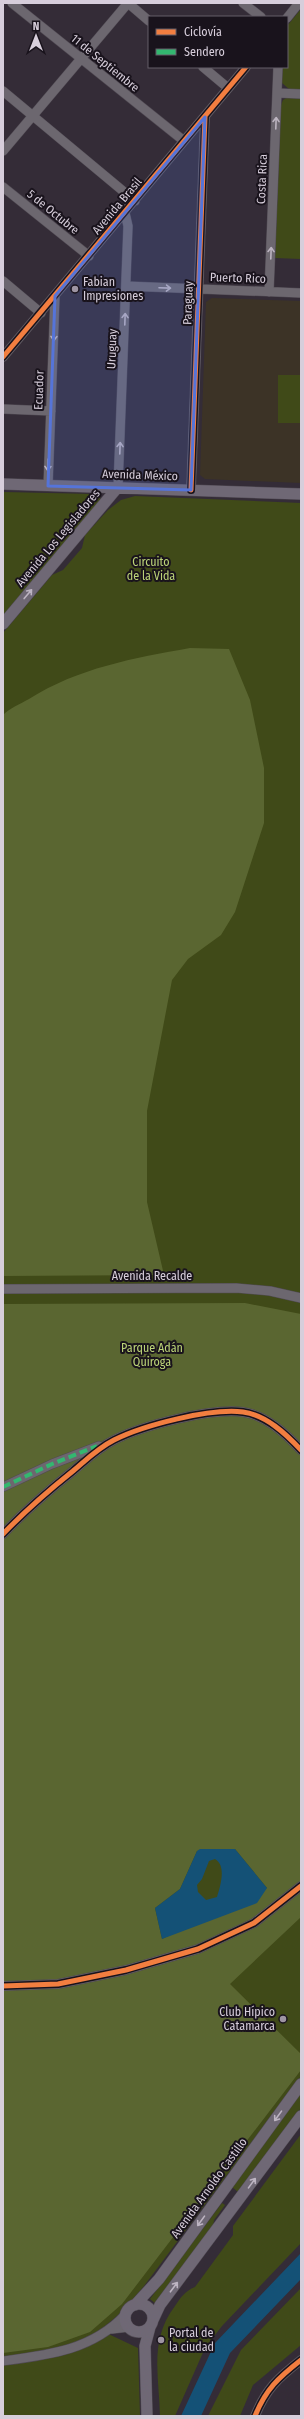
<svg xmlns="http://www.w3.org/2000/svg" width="304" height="2419" viewBox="0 0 304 2419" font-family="'Fira Sans Condensed',sans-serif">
	<rect width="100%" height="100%" fill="#342c37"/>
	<path fill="#3c3326" d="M212,298L301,301V483L205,479L200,475L206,302Z"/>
	<path fill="#404a18" d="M301,9V89H289L282,83V67H287V26Z
		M288,97L301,98V259L275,258L281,105L283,100Z
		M278,375H301V423H278Z
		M3,492L93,494L100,497L101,501L3,618Z
		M135,496L301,503V2076L144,2286L122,2312L100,2330L138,2348L140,2416H3V633L52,575L63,570L82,548L85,535L108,510L121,500Z
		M301,2092V2108L238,2192L232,2187Z
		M301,2134V2243L222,2326L205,2348L175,2416H160C159,2375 149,2340 175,2306C181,2297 185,2291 195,2287L233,2235V2226Z
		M222,2203L225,2205L214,2220L213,2226L156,2304L150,2299Z
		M301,2288V2345L253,2385L240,2416H208L241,2350Z"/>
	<path fill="#5a6631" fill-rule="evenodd" d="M190,648L229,649L250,700L264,768V823L235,912L221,935L188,959L172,980L147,1111V1202L164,1275L3,1276V715C10,708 20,704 29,699C78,668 134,658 190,648Z
		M245,1303L301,1314V1917L230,1984L301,2054V2070L122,2304L90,2332L48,2347L3,2353V1304ZM235,1849L267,1888L162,1939L155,1908L180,1889L197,1851Z"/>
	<path fill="#145176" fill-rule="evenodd" d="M200,1849H235L267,1888L257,1903L162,1939L155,1908L180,1889L197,1851ZM215,1859C227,1866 220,1887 217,1897L206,1900L198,1892L197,1885L202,1879L209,1861Z
		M301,2253V2279L230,2353L201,2416H181L215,2343Z"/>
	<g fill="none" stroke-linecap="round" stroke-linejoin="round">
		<g stroke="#504a53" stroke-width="10">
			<path id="minor" d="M12,3L184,141
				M243,3L261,17
				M287,18L299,3
				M203,67L228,88
				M3,91L135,201
				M277,93L301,94
				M3,151L128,3L149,21
				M3,187L89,256
				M3,281L41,313
				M126,286L301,293
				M269,292L278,67
				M3,357L246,67
				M3,409L51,411
				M48,486L55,296
				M118,487L128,226L125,213
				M191,490L205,117
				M3,1289L236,1288L270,1291L301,1298
				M3,1487L52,1464L99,1446
				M3,1534C25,1511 48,1491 73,1471C86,1460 98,1448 114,1440C144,1425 210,1408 243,1412C266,1415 286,1434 301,1450
				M3,1986L58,1984L126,1970L198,1949L254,1923L301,1886
				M112,2329L129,2327
				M3,2361C49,2355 92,2350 125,2315
				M255,2416C266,2389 278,2378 301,2360"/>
		</g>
		<g stroke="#504a53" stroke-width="12">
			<path id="major" d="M3,484L301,494
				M3,624L118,487
				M125 2318a14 14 0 1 1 28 0a14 14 0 1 1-28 0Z
				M135,2305L159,2279L301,2084
				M153,2320L160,2305L301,2116
				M147,2416L145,2346L150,2327"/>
		</g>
		<use href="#minor" stroke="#6c676f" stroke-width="9"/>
		<use href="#major" stroke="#6f6875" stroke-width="11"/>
		<path stroke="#33b770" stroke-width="4" stroke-dasharray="8 4" stroke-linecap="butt" d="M3,1487L52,1464L97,1446"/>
		<g stroke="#19131c" stroke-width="8">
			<path id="cycleway" d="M3,357L246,67
				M191,490L205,117
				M3,1534C25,1511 48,1491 73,1471C86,1460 98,1448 114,1440C144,1425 210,1408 243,1412C266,1415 286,1434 301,1450
				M3,1986L58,1984L126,1970L198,1949L254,1923L301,1886
				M255,2416C266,2389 278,2378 301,2360"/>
		</g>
		<use href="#cycleway" stroke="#f27e40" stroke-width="5"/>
	</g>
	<defs><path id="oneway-shaft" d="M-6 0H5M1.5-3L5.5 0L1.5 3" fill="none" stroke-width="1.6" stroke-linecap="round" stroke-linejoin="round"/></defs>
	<g stroke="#bcb4c0">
		<use href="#oneway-shaft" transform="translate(276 123) rotate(-88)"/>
		<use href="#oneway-shaft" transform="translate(271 253) rotate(-88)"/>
		<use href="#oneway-shaft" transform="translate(165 288) rotate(2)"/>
		<use href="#oneway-shaft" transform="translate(125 319) rotate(-88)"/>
		<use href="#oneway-shaft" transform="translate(54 335) rotate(92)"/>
		<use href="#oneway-shaft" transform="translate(120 448) rotate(-88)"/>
		<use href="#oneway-shaft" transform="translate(48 465) rotate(92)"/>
	</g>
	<g stroke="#bdb4c2">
		<use href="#oneway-shaft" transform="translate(28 594) rotate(-50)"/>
		<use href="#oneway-shaft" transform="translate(278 2116) rotate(126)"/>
		<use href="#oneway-shaft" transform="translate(252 2183) rotate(-54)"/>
		<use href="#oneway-shaft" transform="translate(201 2221) rotate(126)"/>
		<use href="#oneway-shaft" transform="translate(174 2287) rotate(-53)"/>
	</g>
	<path fill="#5574d9" fill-opacity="0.2" stroke="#5574d9" stroke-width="3" stroke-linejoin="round" d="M205,117L191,490L48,486L55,296Z"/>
	<g fill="#9e95a2" stroke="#19131c" stroke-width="1.5">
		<circle cx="75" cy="289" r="4"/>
		<circle cx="283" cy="2019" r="4"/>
		<circle cx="161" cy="2340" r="4"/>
	</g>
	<g text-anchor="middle" stroke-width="4" stroke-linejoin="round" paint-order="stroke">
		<g font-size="12" fill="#d7cedb" stroke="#19131c">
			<text transform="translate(105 63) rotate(39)" y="4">11 de Septiembre</text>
			<text transform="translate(262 179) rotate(-88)" y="4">Costa Rica</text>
			<text transform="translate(117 206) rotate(-50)" y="4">Avenida Brasil</text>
			<text transform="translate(53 212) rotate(39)" y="4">5 de Octubre</text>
			<text transform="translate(238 278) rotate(2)" y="4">Puerto Rico</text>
			<text transform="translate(188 303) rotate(-88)" y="4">Paraguay</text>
			<text transform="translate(112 349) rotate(-88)" y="4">Uruguay</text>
			<text transform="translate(39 390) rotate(-88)" y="4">Ecuador</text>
			<text transform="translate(140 475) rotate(2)" y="4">Avenida México</text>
			<text transform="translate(58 538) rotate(-50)" y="4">Avenida Los Legisladores</text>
			<text x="152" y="1280">Avenida Recalde</text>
			<text transform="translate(209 2188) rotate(-54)" y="4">Avenida Arnoldo Castillo</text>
		</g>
		<g font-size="12" fill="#d7cedb" stroke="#19131c" text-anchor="start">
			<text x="83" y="286">Fabian<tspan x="83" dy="14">Impresiones</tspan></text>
			<text x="275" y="2016" text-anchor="end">Club Hípico<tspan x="275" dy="14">Catamarca</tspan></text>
			<text x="169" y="2337">Portal de<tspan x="169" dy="14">la ciudad</tspan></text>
		</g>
		<g font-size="12" fill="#bcd478" stroke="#19131c">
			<text x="151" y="566">Circuito<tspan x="151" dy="14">de la Vida</tspan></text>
			<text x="152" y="1352">Parque Adán<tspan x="152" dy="14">Quiroga</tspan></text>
		</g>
	</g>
	<rect width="304" height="2419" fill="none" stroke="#d7cedb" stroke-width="8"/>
	<rect x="148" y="16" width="140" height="52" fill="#19131c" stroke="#655e68"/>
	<rect x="156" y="29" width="20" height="6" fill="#f27e40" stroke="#655e68"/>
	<text x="184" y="36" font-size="12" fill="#d7cedb">Ciclovía</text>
	<rect x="156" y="49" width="20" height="6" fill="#33b770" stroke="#655e68"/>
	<text x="184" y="56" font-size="12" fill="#d7cedb">Sendero</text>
	<g transform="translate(36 36)" stroke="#19131c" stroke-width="3" paint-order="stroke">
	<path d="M0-3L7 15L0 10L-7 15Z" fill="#d7cedb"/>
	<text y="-6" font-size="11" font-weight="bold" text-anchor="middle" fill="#d7cedb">N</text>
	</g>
</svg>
